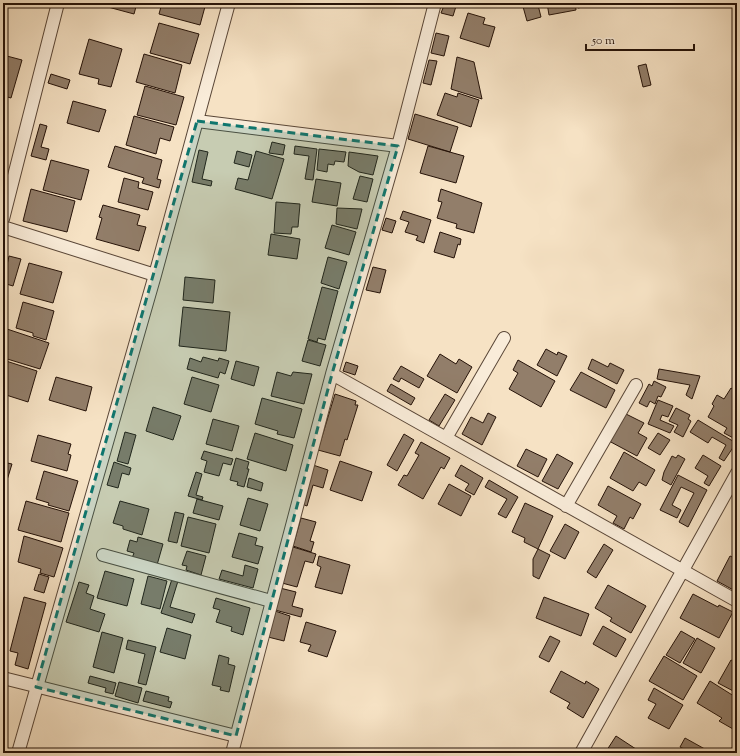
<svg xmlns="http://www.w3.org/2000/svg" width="740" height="756" viewBox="0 0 740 756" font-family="'Sorts Mill Goudy',serif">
	<rect width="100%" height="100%" fill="#f6e2c4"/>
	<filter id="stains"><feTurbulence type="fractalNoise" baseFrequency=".005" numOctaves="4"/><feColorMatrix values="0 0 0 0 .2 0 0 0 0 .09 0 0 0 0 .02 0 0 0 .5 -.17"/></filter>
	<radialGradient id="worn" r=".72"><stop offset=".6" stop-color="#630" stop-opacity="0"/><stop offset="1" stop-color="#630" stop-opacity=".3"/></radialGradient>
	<path fill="#927e6a" stroke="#251208" d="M109,3H137L134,14L108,7Z
		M162,3H206L200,25L159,14Z
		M445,3H457L453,16L441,13Z
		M522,3H533L534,6L538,5L541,17L527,21Z
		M547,3H575L576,10L549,15Z
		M577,3H591L592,5L578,8Z
		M468,13L485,18L483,24L495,27L489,47L460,38Z
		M159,23L199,34L190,64L150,53Z
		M436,33L449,36L444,56L431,53Z
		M89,39L122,49L111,87L98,84L99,79L79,74Z
		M144,54L182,65L175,93L136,82Z
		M3,55L22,60L11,98L4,96L5,93H3Z
		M457,57L474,62L482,99L451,89Z
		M429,60L437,61L431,85L423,83Z
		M646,64L651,85L643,87L638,66Z
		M51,74L70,80L67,89L48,83Z
		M145,86L184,97L176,125L137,115Z
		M445,93L457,97L458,93L479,100L471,127L437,115Z
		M73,101L106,110L99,132L67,123Z
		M415,114L458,127L450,152L408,139Z
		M134,116L174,127L170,141L160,138L156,154L126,145Z
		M40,124L47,126L41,147L49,149L46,160L31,156Z
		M272,142L285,145L283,155L269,153Z
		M115,146L162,160L157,179L161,180L159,188L142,183L144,178L108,167Z
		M295,146L317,149L313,180L305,179L309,156L294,154Z
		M428,146L464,156L456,183L420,173Z
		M319,149L346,152L344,162L335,161L334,165L328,164L327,172L317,170Z
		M199,150L208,152L202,179L212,181L211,186L192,182Z
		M237,151L252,155L249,167L234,163Z
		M256,151L284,159L272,199L235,189L238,178L248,180Z
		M349,152L378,156L373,175L359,172L348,166Z
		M51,160L89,170L81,200L43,190Z
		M360,176L373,179L367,202L353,199Z
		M124,178L139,182L138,188L153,192L148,210L118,202Z
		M316,179L341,183L337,206L312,202Z
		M31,189L75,201L67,232L23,221Z
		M441,189L482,203L474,233L456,228L457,224L437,218L442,202L438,201Z
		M276,202L300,204L298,227H292L291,234L274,233Z
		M103,205L140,215L137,225L146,227L139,251L96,239L102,218L99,217Z
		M337,208L362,209L357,229L336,224Z
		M403,211L431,220L424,243L416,240L418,236L405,232L409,222L400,219Z
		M386,218L396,221L392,233L382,230Z
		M332,225L356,232L349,255L325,248Z
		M440,232L461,239L460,245L458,244L454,258L434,252Z
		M271,234L300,239L297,259L268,255Z
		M9,256L21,259L13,286L3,283Z
		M328,257L347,262L339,289L321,283Z
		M29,263L62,272L53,303L20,294Z
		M373,267L386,270L380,293L366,290Z
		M185,277L215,280L213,303L183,300Z
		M322,287L338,291L325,340L318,338L317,342L308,339Z
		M23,302L54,311L46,340L33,336V333L16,328Z
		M183,307L230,312L226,351L179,346Z
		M7,329L49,343L40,369L4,358L3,342Z
		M308,340L326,345L320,366L302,361Z
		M546,349L557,355L558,352L567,356L557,376L537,365Z
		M440,354L456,364L459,359L472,367L457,393L427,376Z
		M203,357L218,361L219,358L229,361L225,374L220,372L218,378L187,369L190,358L201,362Z
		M592,359L608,367L610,363L624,370L617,384L588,369Z
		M3,360L37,371L28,402L3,394Z
		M518,360L555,381L541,407L509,389L518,373L513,370Z
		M236,361L259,367L254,386L231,379Z
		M346,362L358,366L355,375L343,371Z
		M401,366L424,379L419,388L401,378L399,382L393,379Z
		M659,369L700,376L692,399L686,395L690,385L657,379Z
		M277,372L291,376L293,372L312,374L304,404L271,396Z
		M581,372L615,390L606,408L570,390Z
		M56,377L92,387L86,411L49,400Z
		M192,377L219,385L211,412L184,404Z
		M654,381L666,387L661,397L658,396L655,404L650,401L647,407L639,403L649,384L652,386Z
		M391,384L415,398L411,405L387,391Z
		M731,388L737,392V440L724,433L727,428L708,417L714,406L712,404L717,395L724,399Z
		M335,394L356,401L355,405H358L347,440L345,439L340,456L318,450Z
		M445,394L455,400L439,426L429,420Z
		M262,398L302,409L294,438L277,434L278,431L255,424Z
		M658,400L673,406L668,417L662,415L660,420L674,426L670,433L648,424Z
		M153,407L181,416L173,440L146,431Z
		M676,408L690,415L688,419L691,421L683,437L674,432L678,425L669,421Z
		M488,413L496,417L482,445L462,434L471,417L483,423Z
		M624,413L644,423L638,433L647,438L637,456L609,441Z
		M213,419L239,426L232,451L206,444Z
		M698,420L736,443L724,461L719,458L726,445L712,437L708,443L690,432Z
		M125,432L136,435L128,464L117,461Z
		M255,433L293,445L286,471L247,459Z
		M658,433L670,440L660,455L648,448Z
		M404,434L414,440L397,471L387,465Z
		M38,435L71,444L68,454L71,455L67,471L31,461Z
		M421,442L450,458L444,469L441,467L423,499L398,485L404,475L407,476L419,455L415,453Z
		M526,449L547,459L538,477L517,466Z
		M204,451L233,459L231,465L223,463L219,476L204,472L207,461L201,459Z
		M624,452L655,470L646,486L639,482L633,491L610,478Z
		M557,454L573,463L558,489L542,481Z
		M678,455L685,459L671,485L662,480L664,472L672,456L676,458Z
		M703,455L721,466L709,486L704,483L708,476L695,468Z
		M236,458L249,462L247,469H249L244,487L237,485L238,482L230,480Z
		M340,461L372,472L362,501L330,490Z
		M3,462L12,464L3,493Z
		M114,462L131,468L129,475L122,473L118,488L107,485Z
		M313,465L328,470L323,488L313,485L307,506L302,504Z
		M461,465L483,478L474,495L465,490L469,484L455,476Z
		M44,471L78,481L69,511L48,505L49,503L36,499Z
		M196,472L202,474L196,495L203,497L202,500L188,496Z
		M678,475L707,490L688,527L679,522L694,493L681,487L672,505L681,510L677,518L660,510Z
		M249,478L263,483L261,491L247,487Z
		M489,480L518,497L506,518L498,514L507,499L485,487Z
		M449,484L471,496L461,516L438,504Z
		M608,486L641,504L633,519L630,517L624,529L613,523L617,516L598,505Z
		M248,498L268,504L260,531L240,525Z
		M197,499L223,506L219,520L193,513Z
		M26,501L69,513L61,542L18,530Z
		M120,501L149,509L142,535L123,529V526L113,523Z
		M525,503L553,516L538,549L524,542L525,538L512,532Z
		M175,512L184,514L177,543L168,541Z
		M188,517L216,524L209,553L181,546Z
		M301,518L316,522L310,541L314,542L311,552L293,546Z
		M565,524L579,532L565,559L550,551Z
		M239,533L257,538L255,545L263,547L258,564L232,557Z
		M24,536L63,548L54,577L40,573L41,569L18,562Z
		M138,537L163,544L157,565L132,558L134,553L127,551L130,540L137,542Z
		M604,544L613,550L596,578L587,572Z
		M293,547L316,554L313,563L305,561L297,587L282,583Z
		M538,549L550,555L539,579L533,576V559Z
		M187,551L206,556L201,575L186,570L187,566L182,565Z
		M319,556L350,565L342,594L315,587L321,567L317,565Z
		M730,556L737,559V592L717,581Z
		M245,565L258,569L253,588L219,579L222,570L243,576Z
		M105,571L134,579L127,606L97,598Z
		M39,574L49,577L44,593L34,590Z
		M148,576L167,581L160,609L141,604Z
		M172,579L178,581L170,607L195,614L192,623L161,613Z
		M79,582L89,585L86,593L94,596L90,609L105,614L99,632L66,622Z
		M608,585L646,606L631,633L610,621L612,618L595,608Z
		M280,588L296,592L292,606L303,609L301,617L275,610Z
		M693,594L718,607L719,605L733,612L719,638L680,618Z
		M24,597L46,603L28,669L15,665L18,653L10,651Z
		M544,597L589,614L581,636L536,618Z
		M216,598L250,608L243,635L231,631L232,627L216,622L220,610L213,608Z
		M275,611L290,616L284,641L268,637Z
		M306,622L336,631L327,657L308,651L311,645L300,642Z
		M603,626L626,639L616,657L593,644Z
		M167,628L191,635L185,659L160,652Z
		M681,631L695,639L680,663L666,655Z
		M102,632L123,638L114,673L93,667Z
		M550,636L560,641L549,662L539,657Z
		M697,638L715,648L701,673L683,663Z
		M128,640L156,647L146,685L138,683L145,654L126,649Z
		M219,655L229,658L228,664L235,666L229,692L220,690L221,687L212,685Z
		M664,656L697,676L683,700L649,681Z
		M731,660L737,663V693L718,683Z
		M561,671L585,684L586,681L599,689L583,718L567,708L570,703L550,692Z
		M90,676L116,683L113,694L105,692L106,688L88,683Z
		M710,681L737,698V722L733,729L719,721L722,718L697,703Z
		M119,682L142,688L138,703L115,696Z
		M654,688L683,705L669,729L648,718L656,704L648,700Z
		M146,691L169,697L168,701L172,702L170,708L143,701Z
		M616,736L642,753H605Z
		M685,738L712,753H685L686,750L680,747Z"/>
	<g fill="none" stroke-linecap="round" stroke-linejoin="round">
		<g stroke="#594637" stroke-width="14">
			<path id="street" d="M197,121L398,146
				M3,219L58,3
				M3,227L155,275
				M332,374L737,601
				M446,438L504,338
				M566,506L636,385
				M103,555L271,601
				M3,678L236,736
				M18,753L155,275L229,3
				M232,753L332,374L398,146L435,3
				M581,753L737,473
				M736,753L737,752"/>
		</g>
		<use href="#street" stroke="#f9ecd9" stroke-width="12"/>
	</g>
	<path fill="#0f766e" fill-opacity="0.2" stroke="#0f766e" stroke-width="3" stroke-dasharray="8 5" stroke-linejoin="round" d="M197,121L398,146L332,374L236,736L36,687Z"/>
	<rect width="740" height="756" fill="none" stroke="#f6e2c4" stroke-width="16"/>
	<rect x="4" y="4" width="732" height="748" fill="none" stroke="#251208" stroke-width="2"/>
	<rect x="8" y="8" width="724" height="740" fill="none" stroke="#251208"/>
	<path d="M586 44v6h108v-6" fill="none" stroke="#251208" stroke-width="2"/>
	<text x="592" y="44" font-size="12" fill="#251208" stroke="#f9ecd9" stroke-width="3" paint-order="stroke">50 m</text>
	<rect width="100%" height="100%" filter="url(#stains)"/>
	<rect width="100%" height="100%" fill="url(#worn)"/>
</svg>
